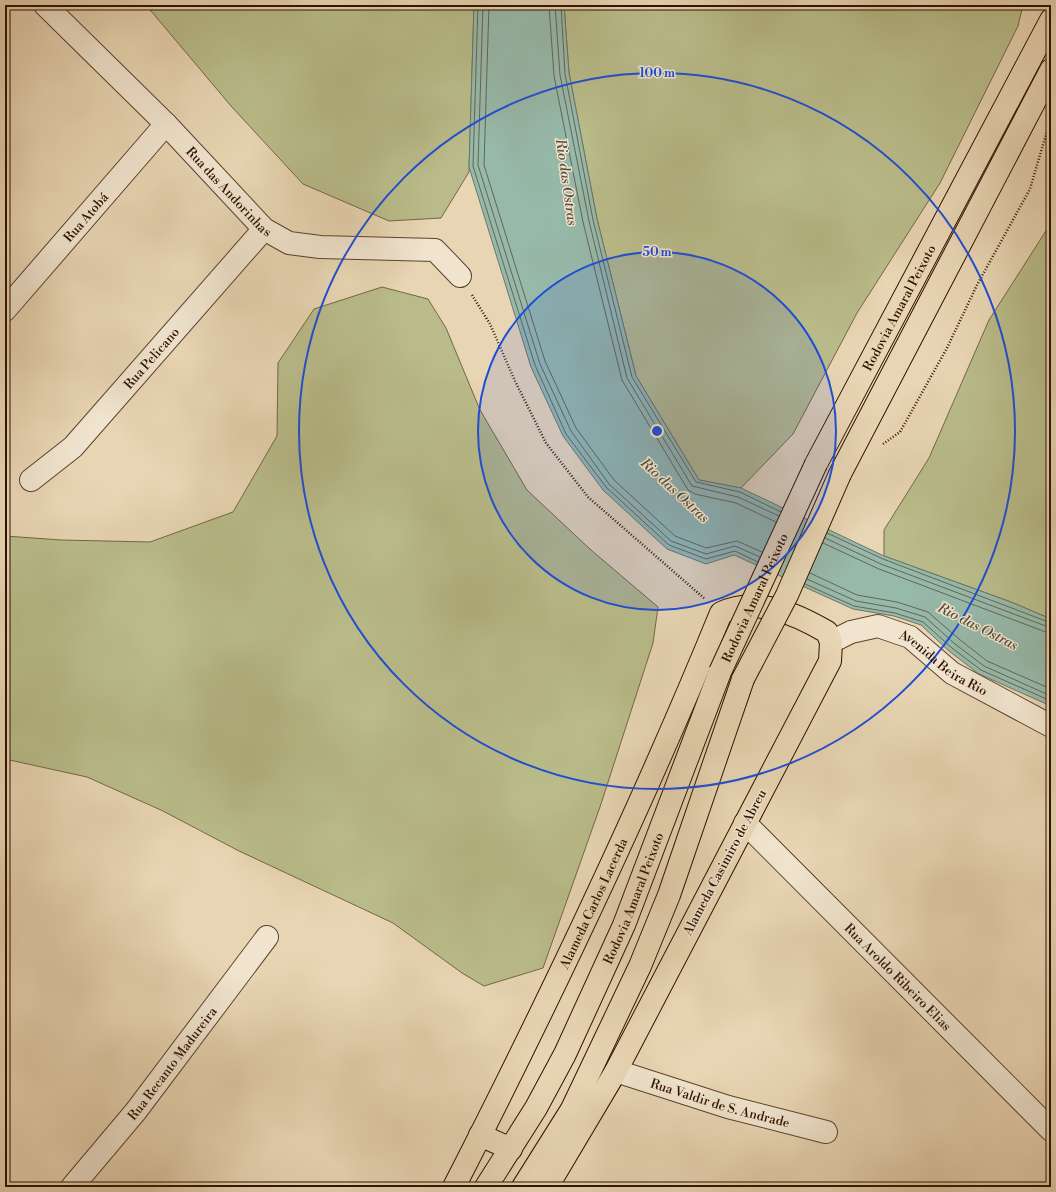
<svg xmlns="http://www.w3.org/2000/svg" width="1056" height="1192" viewBox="0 0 1056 1192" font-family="'Libre Bodoni',serif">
	<rect width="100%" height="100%" fill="#e8d5b3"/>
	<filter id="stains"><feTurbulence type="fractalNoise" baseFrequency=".005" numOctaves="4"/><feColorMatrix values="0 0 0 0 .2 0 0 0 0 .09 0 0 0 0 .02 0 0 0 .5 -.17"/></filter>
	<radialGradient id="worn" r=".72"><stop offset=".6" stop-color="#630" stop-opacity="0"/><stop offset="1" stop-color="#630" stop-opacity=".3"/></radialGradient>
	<path fill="#b9bc8a" stroke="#746645" d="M146,5H474L469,172L441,218L389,221L303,184L231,106Z
		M564,5H1023L1018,26L940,183L857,313L793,434L741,488L699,480L636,376L597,219L569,73Z
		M1051,223V619L1011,602L884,556V530L929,458L989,320Z
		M382,287L428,299L446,328L480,410L527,490L591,550L658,607L653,643L601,804L543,968L484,986L462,973L393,923L239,851L163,811L87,777L5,759V536L61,540L150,542L233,512L277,436L278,363L314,309Z"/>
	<path fill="#97b9aa" stroke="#6d7666" d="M474,5H564L569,73L597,219L636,376L699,480L741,488L884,556L1011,602L1051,619V706L979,674L949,651L921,625L894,616L853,609L734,555L706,564L667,549L603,490L563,436L531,367L469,167Z"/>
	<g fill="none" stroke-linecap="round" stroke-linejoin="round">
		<path stroke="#636555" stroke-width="1" d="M478,5L473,166L535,365L566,434L606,487L669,545L706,559L735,551L758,562
			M483,5L478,165L540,364L571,431L609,484L671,541L706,554L735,546L760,557
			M489,5L484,165L545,361L576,428L614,480L675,536L706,548L737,541L762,552
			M549,5L554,76L583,222L622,380L688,490L695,494L736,503L776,522
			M555,5L560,75L589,221L627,378L692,486L738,497L779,516
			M561,5L565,74L593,220L632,377L696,482L740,492L781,512
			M827,533L883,559L1051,623
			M825,538L881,564L1051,628
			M823,543L879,569L1051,634
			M810,573L857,595L897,602L928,612L959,639L987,661L1051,689
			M807,579L856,601L896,608L925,617L955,644L984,666L1051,696
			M805,584L854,606L895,613L923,622L952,648L981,670L1051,701"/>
		<g stroke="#5d422d" stroke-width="24">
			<g id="minor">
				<path id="s1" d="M45,5L166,124L264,229L289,243L320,247L435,250L460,276"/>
				<path id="s2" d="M5,310L166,124"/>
				<path id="s3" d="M31,480L73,447L264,229"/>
				<path id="s4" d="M831,642L851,632L878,626L910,637L952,673L1051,726"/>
				<path id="s5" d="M745,823L1051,1130"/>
				<path id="s6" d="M616,1071L728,1107L826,1132"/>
				<path id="s7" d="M72,1187L136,1111L267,937"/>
			</g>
		</g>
		<g stroke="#2f1100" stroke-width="24">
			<g id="major">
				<path d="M480,1135L511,1149"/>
				<path id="s8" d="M454,1187C550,999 641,809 721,613C757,596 796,614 827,632L831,642L830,661L616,1071L547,1187"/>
			</g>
		</g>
		<g stroke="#2f1100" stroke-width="24">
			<g id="highway">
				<path id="s9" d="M816,464L1051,20"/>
				<path d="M840,474L1051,70"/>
				<path id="s10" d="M486,1187L536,1108L565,1054L624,925L720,672"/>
				<path d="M523,1187L572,1109L640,966L669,895L743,679"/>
			</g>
		</g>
		<path stroke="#2f1100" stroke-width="2.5" stroke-dasharray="1 2" stroke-linecap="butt" d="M472,295L490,324L515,381L546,443L588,497L705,599
			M883,444L900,432L947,348L977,285L1030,189L1047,131"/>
		<use href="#minor" stroke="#f0e4ce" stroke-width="22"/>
		<use href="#major" stroke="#e8d5b3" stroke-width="22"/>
		<use href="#highway" stroke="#e8d5b3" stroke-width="22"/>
		<g stroke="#2f1100" stroke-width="24" stroke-linecap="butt">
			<g id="highway-bridge">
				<path id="s11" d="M720,672L816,464"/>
				<path d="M743,679L787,595L840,474"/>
			</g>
		</g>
		<use href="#highway-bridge" stroke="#e8d5b3" stroke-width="22"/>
	</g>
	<circle cx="657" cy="431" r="179" fill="#1d4ed8" fill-opacity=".12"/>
	<g fill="none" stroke="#1d4ed8" stroke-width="2">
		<circle cx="657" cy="431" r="179"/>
		<circle cx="657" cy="431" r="358"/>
	</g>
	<g text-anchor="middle" stroke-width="3" stroke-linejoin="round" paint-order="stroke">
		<g font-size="13" fill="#2f1100" stroke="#f0e4ce">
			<text dy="5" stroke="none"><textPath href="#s1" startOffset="262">Rua das Andorinhas</textPath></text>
			<text dy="5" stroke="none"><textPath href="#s2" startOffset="123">Rua Atobá</textPath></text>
			<text dy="5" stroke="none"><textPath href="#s9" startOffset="177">Rodovia Amaral Peixoto</textPath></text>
			<text dy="5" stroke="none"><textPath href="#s3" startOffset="172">Rua Pelicano</textPath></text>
			<text dy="5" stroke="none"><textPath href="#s11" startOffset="82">Rodovia Amaral Peixoto</textPath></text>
			<text dy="5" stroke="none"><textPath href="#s4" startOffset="126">Avenida Beira Rio</textPath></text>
			<text transform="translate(724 862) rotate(-62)" y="5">Alameda Casimiro de Abreu</text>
			<text dy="5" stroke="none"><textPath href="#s10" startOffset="325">Rodovia Amaral Peixoto</textPath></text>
			<text dy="5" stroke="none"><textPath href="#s8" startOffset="316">Alameda Carlos Lacerda</textPath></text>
			<text dy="5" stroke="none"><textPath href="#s5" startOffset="217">Rua Aroldo Ribeiro Elias</textPath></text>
			<text dy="5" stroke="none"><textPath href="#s7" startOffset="159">Rua Recanto Madureira</textPath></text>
			<text dy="5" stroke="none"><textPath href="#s6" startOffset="109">Rua Valdir de S. Andrade</textPath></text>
		</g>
		<g font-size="14" font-style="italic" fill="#534c3c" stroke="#f0e4ce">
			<text transform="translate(567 182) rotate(82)" y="5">Rio das Ostras</text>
			<text transform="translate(675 490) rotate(43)" y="5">Rio das Ostras</text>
			<text transform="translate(978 626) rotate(27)" y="5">Rio das Ostras</text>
		</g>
	</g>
	<circle cx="657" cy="431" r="6" fill="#1d4ed8" stroke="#f0e4ce" stroke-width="2"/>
	<g font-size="12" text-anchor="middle" font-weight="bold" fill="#1d4ed8" stroke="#f0e4ce" stroke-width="3" stroke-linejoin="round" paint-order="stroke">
		<text x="657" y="77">100 m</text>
		<text x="657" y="256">50 m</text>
	</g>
	<rect width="1056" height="1192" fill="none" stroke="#e8d5b3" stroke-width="20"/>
	<rect x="6" y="6" width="1044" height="1180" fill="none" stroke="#2f1100" stroke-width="2"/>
	<rect x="10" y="10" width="1036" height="1172" fill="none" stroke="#2f1100"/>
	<rect width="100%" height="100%" filter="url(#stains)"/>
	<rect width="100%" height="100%" fill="url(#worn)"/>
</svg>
